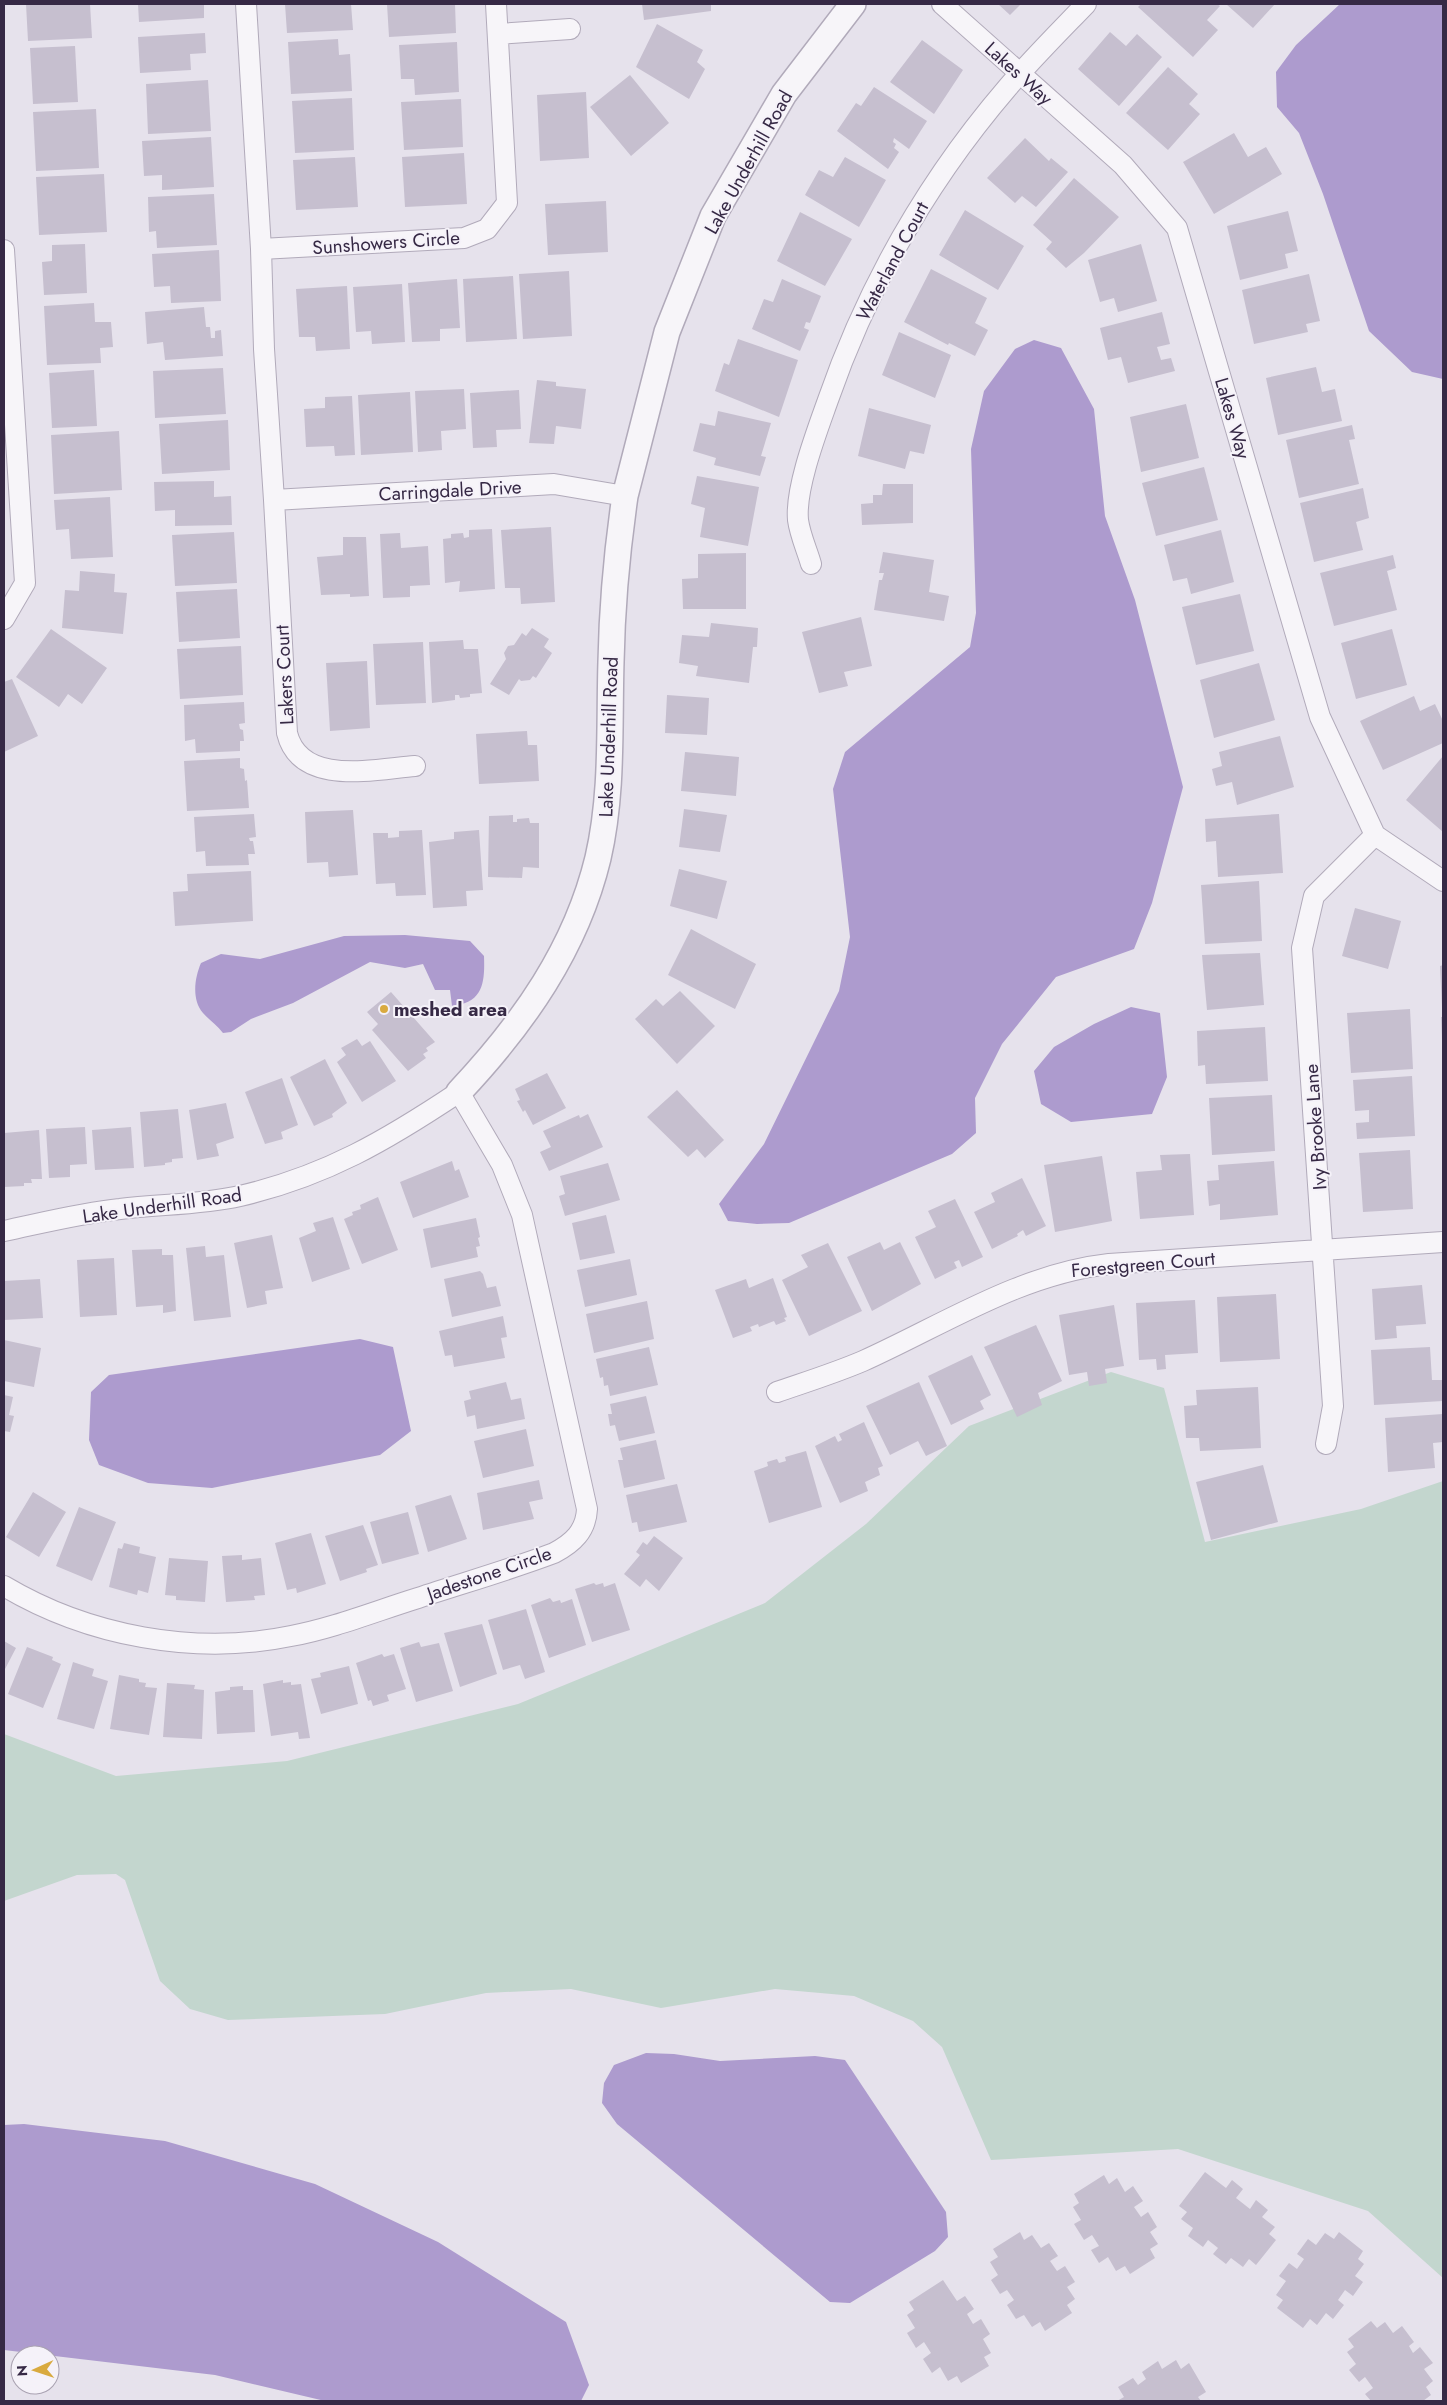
<svg xmlns="http://www.w3.org/2000/svg" width="1447" height="2405" viewBox="0 0 1447 2405" font-family="Jost,sans-serif">
	<rect width="100%" height="100%" fill="#e6e2ec"/>
	<path fill="#c3d6ce" d="M1111,1372L1164,1388L1205,1542L1361,1509L1443,1481V2278L1368,2211L1178,2149L991,2160L942,2047L913,2021L854,1996L775,1989L661,2008L571,1989L486,1993L385,2014L228,2020L190,2009L160,1981L125,1880L116,1874L77,1875L4,1901V1734L116,1776L287,1761L518,1704L765,1603L866,1524L969,1426Z"/>
	<path fill="#ad9bce" d="M1340,4H1443V379L1412,372L1369,331L1323,194L1299,133L1277,107L1276,72L1296,45Z
		M1034,340L1061,348L1094,409L1105,516L1135,600L1183,787L1152,903L1134,949L1056,977L1002,1044L975,1098L976,1133L952,1154L789,1223L757,1224L728,1221L719,1204L764,1144L839,991L850,937L833,789L845,752L970,647L976,613L971,449L984,391L1015,349Z
		M405,935L470,941L484,956C485,983 483,1003 452,1006L450,990H435L423,964L405,968L370,962L293,1003L251,1019L231,1032L223,1033C217,1025 209,1020 203,1013C191,999 195,977 201,963L221,954L260,959L344,936Z
		M1131,1007L1160,1013L1167,1077L1152,1114L1071,1122L1041,1104L1034,1071L1054,1047L1094,1024Z
		M360,1339L393,1347L411,1431L380,1455L212,1488L148,1483L99,1465L89,1440L91,1392L109,1375Z
		M646,2053L674,2054L720,2061L815,2056L845,2060L946,2212L948,2237L935,2251L850,2303L830,2302L617,2124L602,2103L604,2083L614,2065Z
		M24,2124L165,2141L315,2184L438,2242L566,2322L589,2385L581,2401H325L215,2375L4,2350V2125Z"/>
	<path fill="#c6bfcf" d="M26,4H90L92,38L28,41Z
		M138,4H204V18L139,22Z
		M285,4H351L353,30L287,33Z
		M387,4H455L456,33L389,37Z
		M642,4H711V11L644,20Z
		M998,4H1021L1010,15Z
		M1141,4H1217L1220,6L1207,20L1218,30L1193,57L1138,7Z
		M1226,4H1275L1253,28Z
		M657,24L703,50L697,62L705,69L689,99L636,67Z
		M1110,32L1126,46L1137,34L1162,57L1119,106L1078,69Z
		M205,33L206,53L190,54L191,70L140,73L138,37Z
		M338,39L339,55L350,54L352,91L291,94L288,42Z
		M922,40L963,70L934,114L890,82Z
		M457,42L459,92L415,95L414,79H401L399,45Z
		M75,46L78,102L33,104L30,48Z
		M1168,67L1198,94L1189,104L1200,114L1168,150L1126,113Z
		M630,75L669,123L631,156L590,107Z
		M208,80L211,131L148,134L146,84Z
		M874,87L927,121L909,149L894,138L893,142L896,144L894,148L899,152L888,169L837,131L856,103L861,106Z
		M586,92L589,158L540,161L537,95Z
		M352,98L354,150L295,153L292,101Z
		M461,99L463,147L404,150L401,102Z
		M96,109L99,168L36,171L33,112Z
		M1234,133L1248,157L1266,147L1282,174L1214,214L1183,162Z
		M211,137L214,187L162,190V175L144,176L142,141Z
		M1025,138L1049,161L1051,158L1068,172L1036,207L1022,196L1015,203L987,178Z
		M464,153L467,204L405,207L402,157Z
		M355,157L358,207L296,210L293,160Z
		M845,157L886,180L859,227L805,195L819,170L833,177Z
		M104,174L107,232L39,235L36,177Z
		M1074,178L1119,217L1084,253L1066,268L1046,249L1052,242L1033,225Z
		M214,194L217,245L157,248L156,231L149,232L148,197Z
		M606,201L608,252L548,255L545,204Z
		M965,210L1024,246L998,290L939,255Z
		M1288,211L1298,251L1285,254L1288,268L1240,280L1227,226Z
		M800,212L852,239L825,286L777,261Z
		M85,244L87,293L44,295L42,262L52,261V245Z
		M1141,244L1157,301L1118,312L1114,298L1100,302L1088,260Z
		M219,250L221,301L171,303L170,286L154,287L152,254Z
		M931,269L987,298L975,323L988,330L975,356L949,343L948,345L904,322Z
		M569,271L572,336L523,339L519,274Z
		M1309,274L1320,321L1306,324L1308,332L1254,344L1242,290Z
		M513,276L517,339L466,342L463,279Z
		M457,279L460,328L440,329V341L412,342L408,283Z
		M782,279L821,296L810,323L806,322L804,328L809,330L800,351L752,329L764,299L773,302Z
		M402,284L405,342L372,344L371,331L356,332L353,287Z
		M347,286L350,349L316,351L315,337H299L296,289Z
		M94,303L95,322H111L113,347L100,348L101,363L47,365L44,306Z
		M204,307L206,327H210L211,338H215V331L221,330L223,356L165,360L163,342L147,344L145,312Z
		M1162,312L1170,344L1157,347L1161,360L1171,358L1175,371L1128,383L1121,357L1108,360L1100,328Z
		M899,332L951,355L935,398L882,375Z
		M738,339L798,360L779,417L715,391L724,363L729,365Z
		M1316,367L1322,392L1335,389L1342,421L1278,435L1266,378Z
		M223,368L226,414L155,418L153,371Z
		M94,370L97,426L52,428L49,373Z
		M537,380L556,382V386L586,389L581,429L556,426L554,444L529,443Z
		M464,389L466,429L441,431L442,450L418,452L415,391Z
		M519,390L521,429L496,430L497,447L473,448L470,393Z
		M410,392L413,452L361,455L358,395Z
		M352,396L355,455L335,456L334,446L306,447L304,409L325,408V397Z
		M1186,404L1199,458L1141,472L1130,417Z
		M869,408L931,425L924,454L910,451L905,469L858,456Z
		M718,411L771,423L761,456L766,457L760,476L714,465L716,458L693,451L700,423L715,426Z
		M228,420L230,470L162,474L159,424Z
		M1352,425L1355,439L1349,440L1359,484L1299,498L1286,440Z
		M119,431L122,490L54,494L51,435Z
		M1204,467L1218,520L1156,536L1142,483Z
		M697,476L759,487L748,546L700,537L705,508L691,504Z
		M214,481V497L231,496L232,525L175,526V510L155,511L154,482Z
		M883,484H913V523L862,525L861,504L873,503V495H882Z
		M1363,488L1369,518L1356,522L1363,550L1314,562L1300,503Z
		M110,497L113,557L71,559L69,529L56,530L54,500Z
		M551,527L555,602L521,604L520,588H505L501,530Z
		M492,529L495,589L459,592L460,581L445,583L443,539L451,538V534L463,533L464,538L469,537V530Z
		M1221,530L1234,582L1191,594L1187,578L1173,581L1164,545Z
		M234,532L237,583L175,586L172,535Z
		M400,533L401,548L428,546L430,585L410,586V597L383,598L380,534Z
		M343,537H366L369,596L350,597V594L321,595L317,557L343,555Z
		M883,552L934,560L929,592L949,596L944,621L874,610L879,580H882L884,573H879Z
		M746,553V609H683L682,579L698,578V554Z
		M1393,555L1396,568L1387,571L1397,610L1334,626L1320,573Z
		M80,571L115,574L114,592L127,593L123,634L62,628L65,590L79,591Z
		M237,589L240,638L179,642L176,592Z
		M1240,594L1254,651L1196,665L1182,607Z
		M861,617L872,666L844,672L848,686L819,693L802,632Z
		M711,623L758,628L757,647H753L749,683L696,676L698,666L679,663L682,635L709,637Z
		M532,628L549,639L544,647L552,653L536,678L533,676L530,680L521,681L519,679L509,695L490,684L506,659L504,653L508,646L514,645L522,633L526,636Z
		M51,629L107,668L82,704L68,694L59,707L16,677Z
		M1392,629L1407,685L1356,699L1341,643Z
		M463,640L464,649H478L482,693L470,694V697L460,698L459,695H455V700L432,703L429,642Z
		M423,642L426,703L376,705L373,644Z
		M241,646L243,695L180,699L177,649Z
		M367,661L370,728L330,731L326,663Z
		M1259,663L1275,720L1214,738L1200,680Z
		M12,679L38,736L4,752V682Z
		M667,695L709,698L707,735L665,733Z
		M1414,696L1420,711L1435,704L1443,721V743L1383,770L1360,721Z
		M244,702L245,723L239,724L240,729L243,730L244,741H240V751L196,753L195,739L185,741L184,705Z
		M527,731L528,745H537L539,781L479,784L476,734Z
		M1280,736L1294,787L1237,805L1232,782L1216,786L1212,769L1222,766L1219,752Z
		M685,752L739,757L736,796L681,791Z
		M1443,756V832L1406,800Z
		M240,758V768L244,769L245,781L247,780L249,808L187,811L184,761Z
		M684,809L727,815L720,852L679,847Z
		M353,810L358,875L329,877L328,862L307,863L305,812Z
		M254,814L256,837L249,838L250,841H253L255,854H248L249,865L206,866L205,851L196,852L194,817Z
		M1279,814L1283,873L1218,877L1216,841L1206,842L1205,819Z
		M513,815V822H517V819L529,818L530,823H539V868L523,867L522,878L488,877L489,816Z
		M422,830L426,895L396,896L395,883L376,884L373,833H388V838L399,837V831Z
		M479,830L483,890L466,891L467,906L433,908L429,842L454,839V832Z
		M679,869L727,881L717,919L670,906Z
		M251,871L253,921L175,926L173,892L188,891L187,874Z
		M1259,881L1262,941L1205,944L1201,885Z
		M1355,908L1401,921L1388,969L1342,956Z
		M691,929L756,964L735,1009L668,975Z
		M1260,953L1264,1005L1207,1010L1202,955Z
		M1443,965V1008H1442L1440,966Z
		M680,991L715,1026L677,1064L635,1019L656,999L663,1006Z
		M391,992L435,1042L426,1048L428,1051L423,1054L426,1058L408,1071L372,1030L378,1024L367,1012Z
		M1410,1009L1413,1069L1351,1073L1347,1013Z
		M1441,1017H1443V1040H1442Z
		M1265,1027L1268,1081L1206,1084L1205,1065L1198,1066L1197,1031Z
		M357,1039L362,1046L370,1041L396,1081L362,1102L337,1062L346,1055L341,1048Z
		M325,1059L347,1103L332,1114L333,1117L314,1126L290,1077Z
		M547,1073L566,1108L533,1125L525,1110L523,1112L517,1101L520,1100L515,1089Z
		M1412,1076L1415,1136L1357,1139L1356,1123L1369,1122V1110L1355,1111L1353,1080Z
		M282,1078L298,1125L281,1132L283,1139L265,1144L245,1092Z
		M677,1090L724,1140L705,1158L697,1149L688,1157L647,1117Z
		M1272,1095L1275,1151L1212,1155L1209,1098Z
		M226,1103L234,1138L216,1144L219,1156L197,1160L189,1110Z
		M178,1109L183,1158L172,1159V1162L165,1163V1165L144,1167L140,1112Z
		M588,1114L603,1147L549,1171L540,1152L551,1147L543,1131L579,1115L580,1118Z
		M85,1127L87,1164L70,1165V1177L49,1178L46,1129Z
		M131,1127L134,1168L95,1170L92,1130Z
		M39,1130L42,1179H31L32,1183H24V1186L4,1187V1133Z
		M1410,1150L1413,1209L1363,1212L1359,1153Z
		M1190,1154L1194,1215L1140,1219L1136,1172L1162,1170L1160,1155Z
		M1102,1156L1112,1221L1055,1232L1044,1165Z
		M452,1161L455,1171L459,1169L469,1197L413,1218L400,1182Z
		M1274,1161L1278,1215L1220,1220V1204L1209,1206L1207,1181L1219,1180L1218,1165Z
		M608,1163L620,1200L565,1216L559,1196L565,1194L560,1176Z
		M1022,1178L1046,1226L1026,1236L1023,1230L1017,1234L1018,1236L992,1249L974,1212L995,1202L991,1193Z
		M378,1197L398,1250L362,1264L344,1219L353,1215L352,1212L361,1209L360,1205Z
		M955,1199L983,1257L962,1267L959,1260L954,1262L957,1268L935,1279L915,1237L936,1227L928,1211Z
		M606,1215L615,1253L580,1260L572,1223Z
		M333,1217L350,1269L312,1282L299,1238L316,1231L313,1223Z
		M476,1218L480,1237L478,1238L480,1246L476,1247L478,1257L431,1268L423,1229Z
		M272,1235L283,1288L265,1291L267,1304L247,1308L234,1243Z
		M880,1242L884,1250L900,1242L921,1284L872,1311L847,1257Z
		M828,1243L862,1311L809,1336L782,1280L808,1267L801,1255Z
		M205,1246L206,1257L224,1255L231,1317L194,1321L186,1248Z
		M162,1249V1255H173L176,1311L163,1313V1305L136,1307L132,1250Z
		M114,1258L117,1315L80,1317L77,1260Z
		M630,1259L637,1295L585,1307L577,1270Z
		M480,1271L483,1274L487,1288L496,1286L501,1306L452,1317L444,1279Z
		M773,1278L787,1317L784,1318L786,1321L776,1325L774,1321L759,1327L758,1324L750,1327L752,1331L733,1338L715,1290L746,1279L749,1288Z
		M40,1279L43,1318L4,1320V1281Z
		M1422,1285L1426,1324L1396,1326L1397,1338L1375,1340L1372,1289Z
		M1276,1294L1280,1359L1220,1362L1217,1297Z
		M1195,1300L1198,1353L1165,1355L1166,1369L1157,1370L1156,1359L1139,1360L1136,1303Z
		M647,1301L654,1339L594,1353L586,1314Z
		M1114,1305L1124,1366L1105,1369L1107,1383L1089,1386L1087,1372L1069,1375L1059,1315Z
		M503,1316L507,1337L501,1338L505,1358L454,1367L452,1355L445,1356L439,1331Z
		M1036,1325L1062,1381L1038,1393L1042,1405L1017,1417L984,1347Z
		M4,1340L41,1348L34,1387L4,1381Z
		M649,1347L658,1385L610,1396L608,1385L604,1386L603,1377L600,1378L596,1359Z
		M1430,1347L1432,1380H1443V1401L1374,1405L1371,1350Z
		M972,1355L991,1395L980,1401L984,1409L951,1425L928,1376Z
		M506,1382L511,1400L521,1398L525,1419L477,1429L475,1415L467,1417L464,1401L471,1399L469,1391Z
		M919,1382L947,1446L926,1456L918,1441L890,1455L866,1406Z
		M1258,1387L1261,1448L1200,1451L1199,1438H1186L1184,1406L1197,1405L1196,1390Z
		M4,1395L13,1397L9,1415L14,1416L10,1432L4,1431Z
		M646,1396L655,1433L619,1441L615,1425L610,1426L608,1414H612L610,1404Z
		M1443,1414V1442L1433,1443L1435,1468L1388,1472L1385,1418Z
		M864,1422L883,1466L878,1468L880,1475L865,1482L868,1491L840,1503L815,1446L835,1436L838,1442L842,1440L839,1434Z
		M526,1429L534,1466L483,1478L474,1441Z
		M656,1440L665,1479L624,1488L618,1460H623L620,1448Z
		M806,1451L822,1507L769,1523L754,1471L768,1466L767,1462L777,1459L779,1463L786,1461L785,1457Z
		M1263,1465L1278,1522L1211,1540L1196,1482Z
		M539,1480L543,1499L529,1502L534,1519L483,1530L477,1493Z
		M677,1484L687,1522L639,1532L637,1522L632,1523L626,1495Z
		M33,1492L66,1512L39,1557L6,1537Z
		M451,1495L467,1539L428,1552L415,1506Z
		M79,1507L116,1522L92,1581L56,1566Z
		M408,1512L419,1554L382,1564L370,1522Z
		M363,1525L378,1565L366,1569L367,1572L340,1581L325,1536Z
		M311,1533L326,1584L297,1593L296,1588L287,1590L275,1543Z
		M654,1536L683,1558L659,1591L646,1579L640,1587L624,1574L640,1555L636,1552L643,1542L647,1545Z
		M124,1543L140,1547L139,1553L156,1557L148,1593L138,1590L137,1595L109,1587L118,1548L122,1549Z
		M242,1555V1560L261,1558L265,1595L254,1596L255,1600L226,1602L222,1556Z
		M169,1558L208,1561L205,1602L176,1600V1596L165,1595Z
		M594,1583L596,1585L603,1583L604,1587L615,1583L630,1630L592,1642L575,1589Z
		M550,1598L553,1602L560,1600L561,1603L572,1599L586,1645L549,1658L531,1605Z
		M526,1609L545,1672L525,1679L520,1665L503,1670L488,1620Z
		M482,1624L497,1674L460,1687L444,1633Z
		M4,1641L16,1648L4,1671Z
		M419,1642L421,1647L439,1643L453,1691L416,1702L400,1648Z
		M27,1647L53,1657L52,1660L61,1664L43,1708L8,1694Z
		M382,1654L384,1657L394,1654L406,1689L387,1695L389,1701L373,1706L371,1700L368,1701L356,1663Z
		M73,1662L94,1669L92,1676L108,1681L94,1729L57,1719Z
		M349,1666L358,1704L321,1714L311,1679L321,1677L320,1673Z
		M119,1675L139,1679V1682L146,1683L145,1687L157,1688L149,1735L110,1729Z
		M283,1680V1683L291,1682V1685L301,1684L310,1738L299,1739L298,1732L271,1736L263,1684Z
		M167,1683L195,1685L194,1689L204,1690L202,1739L163,1737Z
		M243,1686V1690H253L255,1732L217,1734L215,1692L230,1690V1687Z
		M1205,2172L1226,2188L1232,2180L1243,2189L1236,2198L1250,2209L1256,2200L1268,2210L1262,2217L1275,2227L1269,2234L1276,2240L1256,2265L1249,2259L1243,2267L1231,2258L1226,2264L1213,2254L1218,2248L1208,2240L1203,2247L1188,2236L1193,2228L1181,2219L1187,2212L1179,2206Z
		M1104,2175L1109,2184L1117,2178L1125,2192L1133,2186L1143,2201L1134,2207L1141,2217L1148,2212L1157,2227L1150,2232L1158,2244L1150,2249L1155,2258L1130,2274L1125,2266L1116,2271L1108,2257L1099,2263L1091,2250L1099,2246L1092,2235L1084,2240L1074,2224L1081,2220L1073,2207L1079,2203L1074,2194Z
		M1020,2232L1024,2240L1032,2235L1041,2248L1049,2243L1058,2256L1050,2261L1057,2271L1065,2266L1075,2282L1067,2287L1075,2299L1067,2305L1072,2313L1045,2331L1040,2322L1032,2327L1024,2315L1016,2319L1007,2305L1014,2300L1007,2290L1000,2294L991,2280L998,2275L990,2262L998,2257L993,2249Z
		M1339,2232L1363,2251L1358,2259L1364,2264L1355,2276L1363,2282L1353,2296L1345,2290L1338,2300L1344,2305L1333,2319L1326,2313L1317,2325L1310,2319L1303,2328L1277,2308L1283,2300L1276,2295L1286,2281L1279,2276L1289,2263L1297,2269L1304,2259L1297,2254L1308,2239L1316,2245L1325,2233L1334,2239Z
		M943,2280L957,2301L965,2296L974,2309L967,2314L973,2324L981,2319L990,2334L983,2339L991,2353L984,2357L989,2366L961,2383L957,2376L948,2381L940,2367L932,2373L923,2359L931,2353L924,2342L916,2348L907,2333L915,2328L907,2315L914,2310L909,2302Z
		M1371,2321L1377,2328L1385,2322L1393,2333L1402,2326L1414,2342L1409,2346L1413,2353L1420,2347L1433,2363L1424,2369L1433,2381L1426,2387L1431,2395L1423,2401H1371L1365,2394L1373,2388L1365,2377L1359,2382L1349,2370L1356,2364L1347,2352L1354,2347L1348,2339Z
		M1176,2360L1181,2369L1189,2363L1206,2392L1198,2397L1201,2401H1117L1124,2397L1118,2387L1133,2378L1138,2385L1146,2379L1142,2372L1158,2361L1162,2369Z"/>
	<g fill="none" stroke-linecap="round" stroke-linejoin="round">
		<g stroke="#b1aaba" stroke-width="22">
			<path id="minor" d="M246,4L261,249L264,349L274,500L287,733C300,787 375,769 415,766
				M942,4L1123,165L1177,228L1320,717L1375,835L1443,881
				M498,34L570,29
				M261,249L464,238L487,229L507,203L496,4
				M4,250L25,583L4,619
				M274,500L554,484L625,496
				M811,564C807,550 800,535 798,520C795,488 817,431 828,400C868,285 929,179 1008,87C1033,58 1060,31 1086,4
				M4,1231C42,1223 81,1213 120,1209C160,1204 200,1205 240,1196C326,1176 387,1140 459,1092L502,1165L522,1215L587,1509C586,1531 573,1543 554,1553C509,1570 463,1583 418,1598C376,1611 334,1628 291,1636C195,1656 88,1636 4,1586
				M777,1392C806,1382 835,1373 863,1361C943,1325 1020,1274 1109,1264L1443,1242
				M1326,1444L1333,1406L1302,948L1314,896L1375,835"/>
		</g>
		<g stroke="#b1aaba" stroke-width="28">
			<path id="tertiary" d="M459,1092C523,1024 576,949 598,858C613,793 609,727 611,662C612,606 617,551 625,496L667,332L713,216L784,94L853,4"/>
		</g>
		<use href="#minor" stroke="#f7f5f9" stroke-width="20"/>
		<use href="#tertiary" stroke="#f7f5f9" stroke-width="25"/>
	</g>
	<circle fill="#d9aa3f" stroke="#f5f2f9" stroke-width="2" cx="384" cy="1009" r="5"/>
	<g text-anchor="middle" stroke-width="4" stroke-linejoin="round" paint-order="stroke">
		<g font-size="19" fill="#362945" stroke="#f5f2f9">
			<text transform="translate(1019 73) rotate(42)" y="7">Lakes Way</text>
			<text transform="translate(748 162) rotate(-61)" y="7">Lake Underhill Road</text>
			<text transform="translate(386 242) rotate(-4)" y="7">Sunshowers Circle</text>
			<text transform="translate(892 261) rotate(-62)" y="7">Waterland Court</text>
			<text transform="translate(1233 418) rotate(74)" y="7">Lakes Way</text>
			<text transform="translate(450 490) rotate(-3)" y="7">Carringdale Drive</text>
			<text transform="translate(284 675) rotate(-93)" y="7">Lakers Court</text>
			<text transform="translate(608 737) rotate(-88)" y="7">Lake Underhill Road</text>
			<text transform="translate(1315 1127) rotate(-94)" y="7">Ivy Brooke Lane</text>
			<text transform="translate(162 1205) rotate(-8)" y="7">Lake Underhill Road</text>
			<text transform="translate(1143 1264) rotate(-5)" y="7">Forestgreen Court</text>
			<text transform="translate(489 1573) rotate(-19)" y="7">Jadestone Circle</text>
		</g>
		<g font-size="19" font-weight="bold" fill="#362945" stroke="#f5f2f9" text-anchor="start">
			<text x="394" y="1016">meshed area</text>
		</g>
	</g>
	<rect width="1447" height="2405" fill="none" stroke="#362945" stroke-width="10"/>
	<g transform="translate(35 2370) rotate(267)"><circle r="24" fill="#f5f2f9" stroke="#a9a2b1"/>
	<path d="M0-4L9 19L0 12L-9 19Z" fill="#d9aa3f"/>
	<text y="-8" font-size="14" font-weight="bold" text-anchor="middle" fill="#362945">N</text>
	</g>
</svg>
